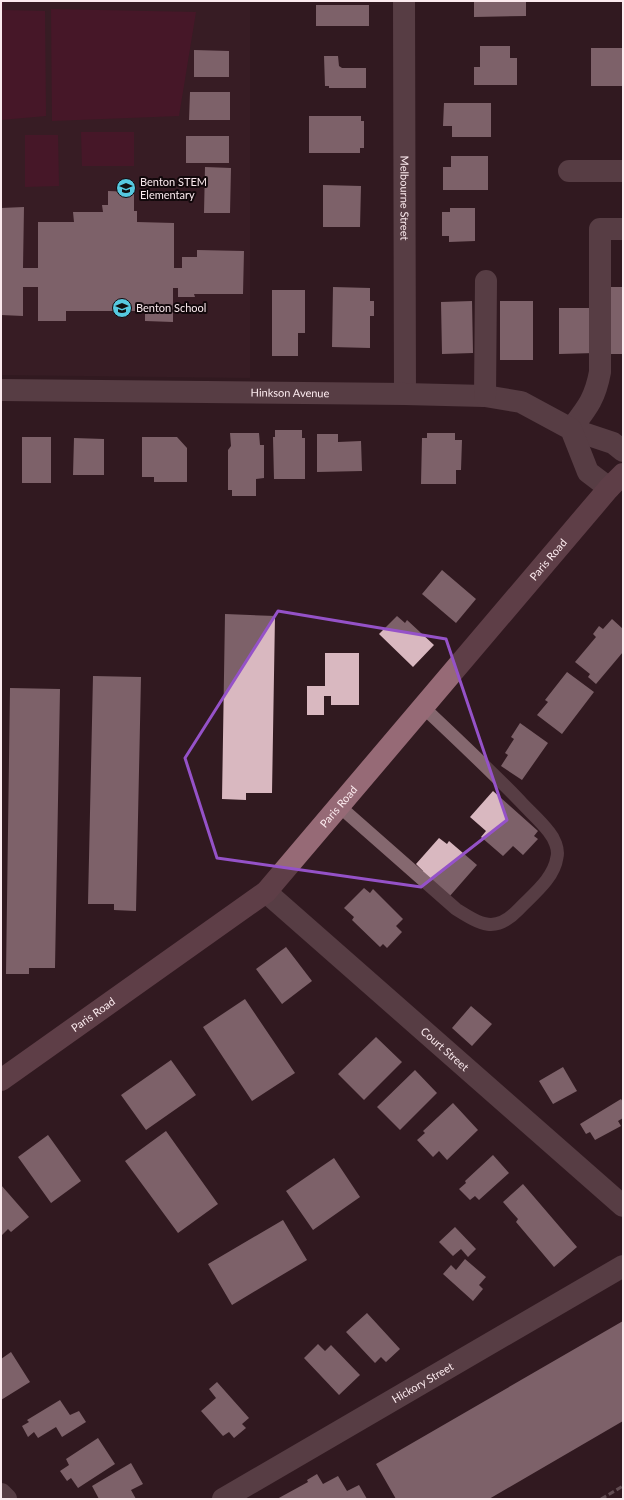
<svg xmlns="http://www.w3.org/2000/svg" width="624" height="1500" viewBox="0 0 624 1500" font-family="Lato,sans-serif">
	<rect width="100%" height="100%" fill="#311a20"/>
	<path fill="#3e1f28" d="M1,1H250V378L1,375Z"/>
	<path fill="#601431" d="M1,1H3V10L45,11L46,116L1,120Z
		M51,9L196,12L179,116L52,121Z
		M81,132H134V166H82Z
		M25,135H58L59,186L25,187Z"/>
	<path fill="#d9b8c0" d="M474,1H526V16L474,17Z
		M316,5H369V26H316Z
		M480,46H510V58H517V85H474V67H480Z
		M591,48H623V86H591Z
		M194,50L229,51V77H194Z
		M324,56H338L339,66L342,68H366V88H329V86H325Z
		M190,92H230V120H189Z
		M444,103H491V137H452V126H443Z
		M309,116H361V121H364V148H360V153H309Z
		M186,136H229V163H186Z
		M451,156H488V190H443V167H451Z
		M205,167L231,168L230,213H204Z
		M323,185L361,186L360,227H323Z
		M108,191L134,192V211H137V222L174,223V268H182V257H197V250L244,251L243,294H194L195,297H178V288H173V322L145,321V311H66V321H38V287H23V316L1,315V208L24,207L23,268H38V222H74L73,212H103L102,205H108Z
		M450,208H475V241L449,242V236H442V212H450Z
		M333,287L370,288V301H374V316H370V348L332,347Z
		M608,287H623V354H611Z
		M272,290H305V333H298V356H272Z
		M472,301L473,353L442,354L441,302Z
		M500,301H533V360H500Z
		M559,308H595V353L559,354Z
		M275,430H302V438H305V479H274L273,437H275Z
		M230,433H259L260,445H264V478L256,479V496H232V490H228V450L231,446Z
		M427,433H455V440H462L461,470H456V484H421L422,438H427Z
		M317,434H338V442L361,441L362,471L317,472Z
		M22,437H51V483H22Z
		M142,437H177L187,448V482H154V477H142Z
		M74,438L104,439V475H73Z
		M442,570L476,599L456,623L422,594Z
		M225,614L275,616L272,793H246V800L222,799Z
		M397,616L405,623L407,620L434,645L413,667L379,634Z
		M612,619L623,629V652L596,684L588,677L590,674L575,662L596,637L593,634L599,626L603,629Z
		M325,653H359V705H331V696H324V715H307V686H325Z
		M567,672L594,692L562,734L537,715L548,702L545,700Z
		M93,676L141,677L136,911L114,910V904H88Z
		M10,688L60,689L55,968H29V974H6Z
		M520,723L548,743L522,780L501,766L508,755L505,753L514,739L511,737Z
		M493,791L538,831L534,836L538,839L523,855L513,846L503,856L481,837L486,831L470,817Z
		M439,838L447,844L449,841L477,865L449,897L422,872L423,871L416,864Z
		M364,888L370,893L373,889L403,919L396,926L402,932L387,948L383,944L380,947L352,920L354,917L344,908Z
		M286,947L312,981L282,1004L256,969Z
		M245,999L295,1073L252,1101L203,1027Z
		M471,1006L492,1024L472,1046L452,1028Z
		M376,1037L402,1062L364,1100L338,1074Z
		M171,1060L196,1095L146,1130L121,1095Z
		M563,1067L577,1091L553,1104L539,1081Z
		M415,1070L437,1093L400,1130L377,1107Z
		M621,1099L623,1102V1118L618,1121L621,1126L595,1140L590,1132L586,1134L580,1124Z
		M453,1103L478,1130L447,1160L439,1151L433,1157L417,1140L425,1133L423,1131Z
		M166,1131L218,1204L178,1233L125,1161Z
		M48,1135L81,1181L51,1203L18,1157Z
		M493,1155L509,1173L479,1200L475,1196L470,1200L459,1189L466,1183L465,1181Z
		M334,1158L360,1197L313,1230L286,1191Z
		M523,1184L577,1247L554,1267L516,1222L518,1219L503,1202Z
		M1,1185L29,1217L11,1232L8,1229L1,1236Z
		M283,1220L307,1260L232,1305L208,1264Z
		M455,1227L476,1249L468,1257L461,1249L453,1256L439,1242Z
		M465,1259L486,1277L479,1285L483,1289L473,1301L443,1274L451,1265L456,1270Z
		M367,1313L400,1349L386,1362L381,1357L375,1363L346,1332Z
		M623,1321V1421L489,1499H396L376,1464Z
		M318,1344L325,1351L331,1345L360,1375L339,1395L304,1358Z
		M11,1352L30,1382L1,1400V1359Z
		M217,1382L249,1418L242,1424L246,1428L234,1438L229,1432L223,1436L201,1411L216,1398L209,1389Z
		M60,1400L70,1415L79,1411L86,1422L62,1437L56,1427L38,1438L34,1432L28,1437L22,1426L29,1422L27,1420Z
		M98,1438L115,1464L78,1488L71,1478L67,1481L60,1471L69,1465L66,1459Z
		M131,1463L143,1484L131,1490L136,1499H99L92,1486Z
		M317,1474L323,1484L338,1476L347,1491L359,1485L367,1499H277L308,1482L307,1480Z"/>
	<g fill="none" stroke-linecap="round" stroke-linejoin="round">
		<path stroke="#85686f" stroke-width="13" d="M339,806L456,909C480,924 495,934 518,910C532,895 554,879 557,857C559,849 554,838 549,832C541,821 529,811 520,801C489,769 456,738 423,707"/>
		<g stroke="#85686f" stroke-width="22">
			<path id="s1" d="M404,1L405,394"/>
			<path d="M569,171H623"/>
			<path d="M623,229H600V372C595,399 587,408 571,429L613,443L623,451"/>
			<path id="s2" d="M1,390L405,394L485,396L521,402L571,429L588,472L609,488"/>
			<path d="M485,396L486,281"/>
			<path id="s3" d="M266,892L623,1206"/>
			<path d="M1,1494L6,1499"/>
			<path id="s4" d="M223,1499L623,1266"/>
		</g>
		<path stroke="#966a76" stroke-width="22" id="s5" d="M1,1080L266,892L609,488L623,474"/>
		<path stroke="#9d8a8f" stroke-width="3" stroke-dasharray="6 3" stroke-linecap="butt" d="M601,1499L623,1486"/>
	</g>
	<path d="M0 0H624V1500H0ZM278,611L446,639L507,820L421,887L217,858L185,758Z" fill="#311a20" fill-opacity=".55" fill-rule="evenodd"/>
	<path fill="none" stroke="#9552c8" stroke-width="3" stroke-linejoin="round" d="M278,611L446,639L507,820L421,887L217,858L185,758Z"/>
	<defs>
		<g id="school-disc" transform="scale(1)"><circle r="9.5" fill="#56c9e0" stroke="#12080b"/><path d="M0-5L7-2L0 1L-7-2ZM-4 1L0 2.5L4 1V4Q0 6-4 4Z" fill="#111"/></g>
	</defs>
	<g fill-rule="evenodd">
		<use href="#school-disc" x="126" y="188"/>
		<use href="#school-disc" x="122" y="308"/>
	</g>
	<g text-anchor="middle" stroke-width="4" stroke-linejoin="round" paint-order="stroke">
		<g font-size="11" fill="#fbeaee" stroke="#12080b" text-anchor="start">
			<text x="140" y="186">Benton STEM<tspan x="140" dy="13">Elementary</tspan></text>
			<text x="136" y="312">Benton School</text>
		</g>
		<g font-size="11" fill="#fbeaee" stroke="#12080b">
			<text dy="4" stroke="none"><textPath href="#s1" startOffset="197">Melbourne Street</textPath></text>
			<text dy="4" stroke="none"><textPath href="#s2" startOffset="289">Hinkson Avenue</textPath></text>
			<text dy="4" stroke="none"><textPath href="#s5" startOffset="761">Paris Road</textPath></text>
			<text dy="4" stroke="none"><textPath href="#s5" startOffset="437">Paris Road</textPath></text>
			<text dy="4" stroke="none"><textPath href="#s5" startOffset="113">Paris Road</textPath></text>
			<text dy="4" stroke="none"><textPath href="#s3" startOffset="238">Court Street</textPath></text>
			<text dy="4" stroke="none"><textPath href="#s4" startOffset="231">Hickory Street</textPath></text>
		</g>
	</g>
	<rect width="624" height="1500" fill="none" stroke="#fbeaee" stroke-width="4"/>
</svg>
